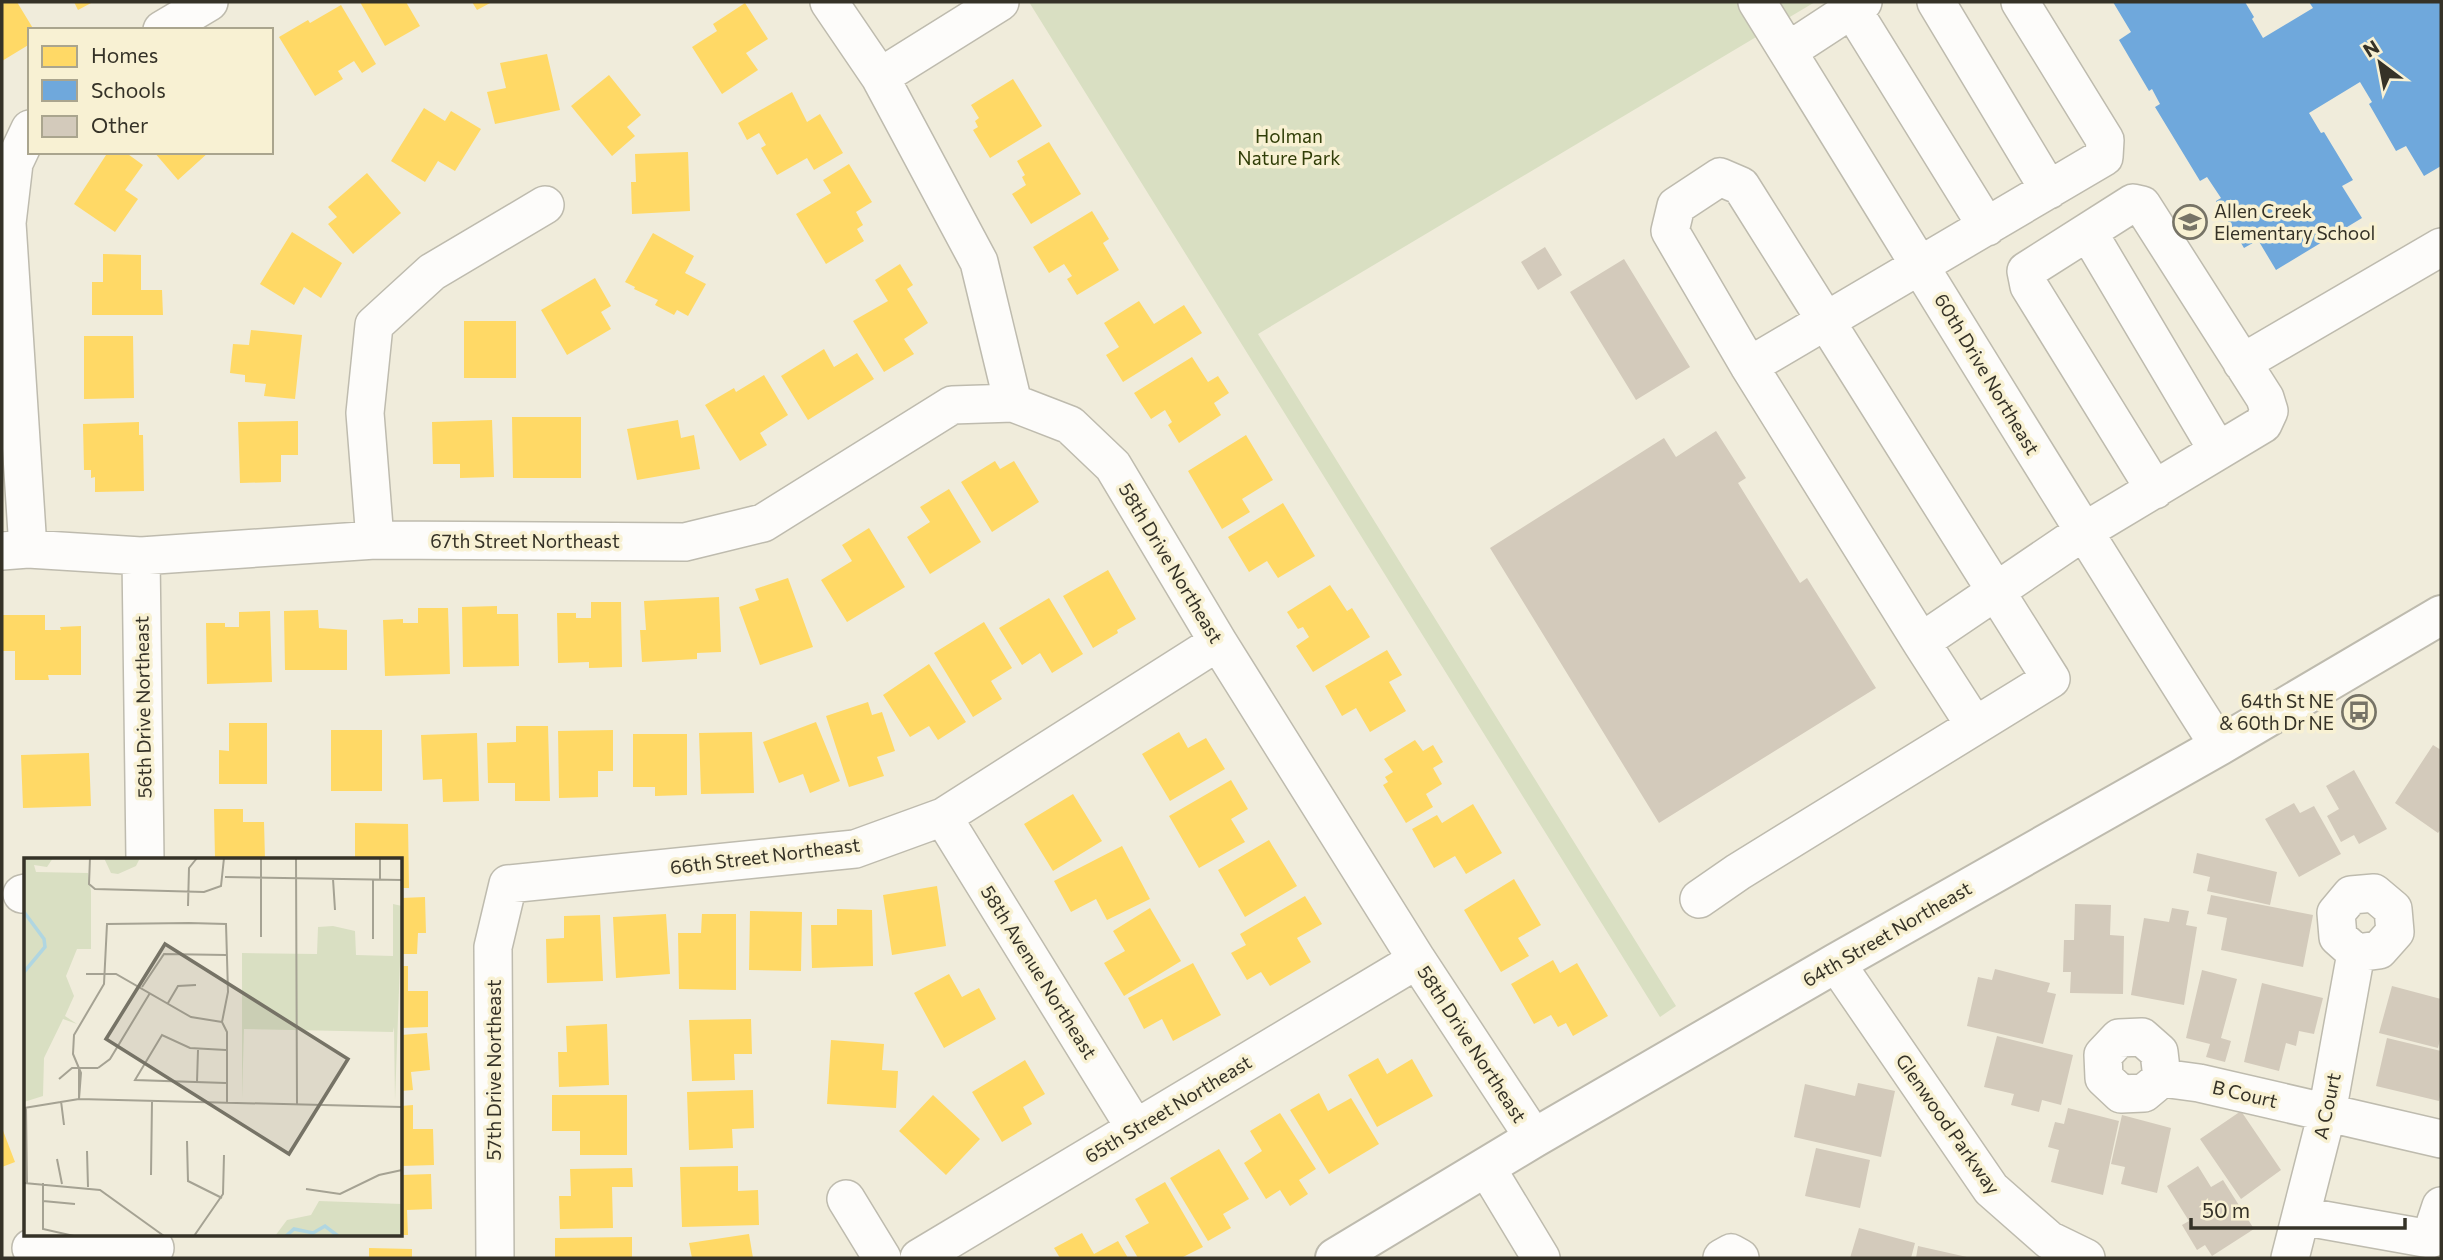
<svg xmlns="http://www.w3.org/2000/svg" width="2443" height="1260" viewBox="0 0 2443 1260" font-family="Commissioner,sans-serif">
	<rect width="100%" height="100%" fill="#f0ecdb"/>
	<path fill="#d9dfc2" d="M1029,2H1815L1258,334L1676,1006L1660,1017Z"/>
	<path fill="#ffd966" d="M2,2H17L34,30H30V44L2,61Z
		M74,2H93L78,10Z
		M360,2H406L420,26L385,46Z
		M472,2H492L477,10Z
		M745,3L768,39L746,53L758,70L722,94L692,47L717,31L713,24Z
		M341,5L376,64L362,73L354,61L338,71L343,79L315,96L279,37L308,20L310,23Z
		M547,54L560,110L495,124L487,92L506,88L500,63Z
		M609,75L641,115L627,127L635,136L612,156L571,106Z
		M1013,79L1042,126L990,158L973,130L978,127L975,121L979,118L971,105Z
		M792,92L807,122L820,114L843,153L814,170L807,158L777,175L761,148L766,145L759,133L747,140L738,123Z
		M424,108L445,121L451,111L481,129L455,171L438,161L425,182L391,161Z
		M1049,142L1081,194L1031,224L1012,194L1026,185L1022,177L1025,175L1017,161Z
		M108,152H125L143,165L125,190L138,199L115,232L74,204Z
		M154,152H209L178,180Z
		M688,152L690,211L632,214L631,182H636L635,154Z
		M849,164L872,202L856,212L863,225L857,229L864,241L826,264L796,214L831,193L823,180Z
		M367,173L401,213L353,254L328,224L337,217L328,207Z
		M1092,211L1109,239L1103,243L1119,270L1077,295L1067,279L1072,276L1064,264L1049,273L1033,247Z
		M292,232L342,263L321,298L304,287L294,305L260,284Z
		M653,233L694,256L685,273L706,284L688,316L677,310L674,315L655,305L658,300L634,289L635,287L625,282Z
		M103,254L141,255V290H162L163,315H92V282H103Z
		M900,264L913,285L907,289L928,323L904,339L914,354L884,372L853,321L888,301L875,280Z
		M595,278L611,306L601,312L611,329L567,355L541,310Z
		M1139,301L1154,324L1184,305L1202,333L1123,382L1106,355L1119,347L1104,323Z
		M464,321H516V378H464Z
		M251,330L302,335L295,399L264,396L266,384L245,382V375L230,373L233,344L249,345Z
		M84,336H133L134,398L84,399Z
		M824,349L834,367L857,353L874,379L808,420L781,376Z
		M1192,357L1208,382L1218,376L1229,393L1214,403L1221,415L1179,443L1168,425L1172,422L1165,410L1151,419L1134,393Z
		M764,375L788,415L760,433L767,445L740,461L705,405L734,388L736,392Z
		M512,417H581V478H513Z
		M492,420L494,477L460,478V464H433L432,422Z
		M678,420L681,438L694,435L700,469L637,480L627,429Z
		M298,421V455H281V482L240,483L238,422Z
		M139,422V435H143L144,491L95,492V477L91,478V470H84L83,424Z
		M1246,435L1273,480L1242,499L1250,512L1222,529L1188,471Z
		M995,461L1000,469L1014,461L1039,502L992,532L961,482Z
		M949,489L981,542L930,574L907,537L930,522L920,507Z
		M1283,503L1315,556L1278,578L1267,561L1249,572L1228,537Z
		M869,528L905,587L847,622L821,580L852,561L842,545Z
		M1108,570L1136,619L1117,630L1118,633L1093,648L1063,596Z
		M788,578L813,647L760,665L739,607L759,600L755,589Z
		M1330,585L1347,611L1352,608L1370,637L1313,672L1296,646L1309,637L1303,627L1298,629L1287,612Z
		M719,597L721,652L697,653V659L642,662L640,630H646L644,601Z
		M1049,598L1083,654L1052,673L1040,653L1022,665L999,628Z
		M591,602H621L622,667L589,668V662L558,663L557,613H576V618H591Z
		M497,606V614H518L519,666L463,667L462,607Z
		M418,608H448L450,674L385,676L383,620L403,619V623H418Z
		M318,610L319,628L347,630V670H285L284,611Z
		M270,611L272,682L207,684L206,623H225V627H239V612Z
		M2,615H45V630H61L60,627L81,626V675H48L49,680H15V651H2Z
		M984,622L1012,668L991,681L1002,699L973,717L934,653Z
		M1387,650L1402,675L1389,682L1406,711L1370,732L1356,708L1342,716L1325,686Z
		M929,664L966,722L938,740L929,726L910,737L883,695Z
		M868,702L872,715L882,712L895,751L877,757L884,776L849,787L826,716Z
		M816,722L840,781L810,793L803,774L779,783L763,742Z
		M229,723H267V784H219V750L229,751Z
		M516,726H548L550,801H515V783H488L487,743L516,742Z
		M331,730H382V791H331Z
		M613,730V771H598V797L559,798L558,731Z
		M752,732L754,793L701,794L699,733Z
		M1179,732L1188,748L1206,738L1225,769L1170,801L1142,754Z
		M477,733L479,801L443,802L442,779L423,780L421,735Z
		M633,734H687V795L655,796V787H633Z
		M1415,740L1423,751L1433,745L1443,762L1433,768L1442,784L1426,794L1433,807L1406,823L1383,785L1388,782L1385,777L1393,772L1384,759Z
		M89,753L91,806L23,808L21,755Z
		M1231,780L1248,809L1231,819L1245,842L1199,868L1169,816Z
		M1073,794L1102,841L1053,871L1024,824Z
		M1473,804L1502,853L1466,874L1455,856L1434,868L1412,829L1437,815L1442,823Z
		M214,809H243V822H264L265,859H215Z
		M355,823L408,824L409,888H401V859H355Z
		M1269,840L1297,886L1245,917L1218,870Z
		M1122,846L1150,899L1107,920L1096,899L1071,912L1054,881Z
		M1514,879L1541,925L1518,938L1529,956L1501,972L1464,910Z
		M937,886L946,946L892,955L883,895Z
		M1305,896L1322,924L1297,938L1311,962L1270,986L1261,972L1247,980L1231,953L1246,945L1240,934Z
		M425,897L426,933H418L417,954H401V898Z
		M1150,908L1181,961L1124,996L1104,963L1125,951L1113,931Z
		M837,909L872,910L873,966L812,968L811,925H837Z
		M750,911L802,912L801,971L749,970Z
		M666,914L670,974L616,978L613,917Z
		M702,914H736V990L679,989L678,933H701Z
		M600,915L603,981L547,983L546,939L564,938V916Z
		M1553,960L1560,973L1577,963L1608,1016L1573,1036L1566,1023L1558,1027L1551,1015L1534,1024L1511,984Z
		M1193,963L1221,1015L1173,1041L1162,1019L1144,1029L1128,998Z
		M401,966H408V991H428V1027L401,1028Z
		M949,974L962,997L979,988L996,1019L944,1048L914,993Z
		M751,1019L752,1054H734L735,1080L692,1081L689,1020Z
		M607,1024L609,1085L559,1087L558,1052H567L566,1026Z
		M427,1033L430,1070L411,1072L413,1090L401,1091V1035Z
		M831,1040L884,1044L882,1070L898,1071L896,1108L827,1104Z
		M1378,1058L1387,1074L1412,1059L1433,1096L1377,1127L1348,1075Z
		M1025,1060L1045,1094L1023,1107L1032,1124L1002,1142L972,1092Z
		M753,1090L754,1128L732,1129L733,1148L689,1150L687,1092Z
		M1319,1093L1328,1111L1351,1098L1379,1144L1329,1174L1290,1110Z
		M552,1095H627V1155H580V1131H552Z
		M933,1095L980,1139L946,1175L899,1131Z
		M413,1105V1129H433L434,1165L401,1166V1106Z
		M1280,1113L1316,1169L1299,1180L1308,1194L1290,1206L1280,1190L1266,1199L1244,1163L1262,1151L1250,1131Z
		M2,1128L15,1162L2,1167Z
		M1219,1149L1249,1199L1223,1214L1231,1228L1208,1241L1170,1178Z
		M738,1166V1191L758,1190L759,1225L682,1227L680,1167Z
		M632,1168L633,1187H612L613,1228L560,1229L559,1196H571L570,1169Z
		M431,1174L432,1209L407,1210L408,1235H401V1175Z
		M1165,1182L1203,1247L1181,1258H1138L1125,1236L1149,1223L1135,1199Z
		M1082,1233L1094,1254L1118,1241L1128,1258H1060L1054,1248Z
		M749,1234L753,1258H692L689,1243Z
		M632,1237V1258H555V1238Z
		M369,1248L412,1249V1258H369Z"/>
	<path fill="#6fa8dc" d="M2113,2H2245L2254,17L2252,19L2263,38L2313,8L2309,2H2441V166L2424,176L2406,146L2396,151L2369,104L2372,102L2360,82L2309,113L2321,133L2324,132L2353,180L2342,186L2362,218L2276,270L2258,240L2244,248L2216,201L2221,198L2207,177L2200,181L2155,107L2160,104L2152,89L2149,91L2119,40L2131,32Z"/>
	<path fill="#d3cabb" d="M1545,247L1562,275L1538,290L1521,262Z
		M1624,259L1690,367L1636,400L1570,292Z
		M1716,431L1746,478L1738,483L1800,583L1807,578L1876,688L1659,823L1490,548L1664,438L1676,457Z
		M2433,745L2441,750V829L2438,833L2395,803Z
		M2354,770L2387,829L2359,844L2354,835L2341,842L2327,816L2339,809L2326,786Z
		M2294,803L2300,813L2314,806L2341,854L2299,877L2265,819Z
		M2197,853L2277,872L2270,905L2207,891L2210,877L2193,873Z
		M2211,895L2313,915L2303,967L2221,950L2227,918L2207,914Z
		M2075,904L2111,905L2110,935L2124,936L2123,994L2070,993L2071,972H2063L2064,940H2074Z
		M2172,908L2189,911L2186,925L2197,927L2184,1005L2131,995L2144,918L2169,922Z
		M1995,969L2050,983L2047,992L2056,994L2043,1044L1967,1026L1978,977L1992,980Z
		M2202,970L2237,979L2221,1038L2231,1041L2225,1062L2206,1057L2210,1044L2186,1038Z
		M2262,983L2323,998L2314,1034L2299,1031L2296,1046L2286,1043L2279,1071L2244,1062Z
		M2392,986L2441,999V1035L2438,1048L2379,1033Z
		M1997,1036L2073,1055L2061,1105L2042,1100L2039,1112L2011,1105L2014,1094L1984,1087Z
		M2387,1038L2441,1051V1091L2439,1101L2376,1086Z
		M1858,1083L1895,1091L1881,1157L1794,1137L1805,1084L1855,1096Z
		M2068,1108L2119,1121L2103,1195L2051,1182L2059,1150L2048,1147L2055,1122L2064,1124Z
		M2241,1111L2281,1170L2241,1199L2200,1139Z
		M2122,1115L2171,1128L2157,1193L2121,1184L2125,1167L2111,1164Z
		M1816,1148L1870,1160L1860,1208L1805,1196Z
		M2198,1166L2211,1187L2223,1180L2254,1229L2212,1256L2205,1245L2197,1250L2182,1225L2189,1221L2167,1186Z
		M1859,1228L1915,1243L1911,1258H1850Z
		M1918,1246L1967,1257V1258H1916Z"/>
	<g fill="none" stroke-linecap="round" stroke-linejoin="round">
		<g stroke="#bebbae" stroke-width="40">
			<path id="minor" d="M829,2L880,77L979,262L1013,403L1070,425L1113,466L1218,642L1417,960L1534,1138
				M1757,2C1911,250 2062,500 2219,746
				M1936,2L2049,190
				M2020,2L2105,140L2104,157L1749,366L1921,642L2083,532L2263,424L2269,411L2265,398L2142,205L2133,203L2026,271L2029,286L2155,490
				M1852,9L1987,227
				M162,30L209,2
				M1788,51L1863,2
				M880,77L1000,2
				M2088,232L2218,451
				M2242,363L2441,247
				M375,540L365,413L374,325L432,272L545,205
				M28,549L7,223L14,163L30,129
				M2,551L28,549L141,556L375,540L685,542L763,523L952,405L1013,403
				M141,556L145,859
				M1921,642L1975,726
				M943,817L1135,1128
				M2374,893L2393,909L2395,932L2379,950L2356,953L2338,937L2336,913L2351,895Z
				M22,894L26,893
				M1699,899L1738,872L2051,679L1741,186L1720,177L1676,206L1670,231L1749,366
				M1836,963L1991,1189L2049,1240L2086,1258
				M2162,1078L2159,1052L2142,1037L2119,1038L2103,1055L2104,1078L2121,1094L2144,1093L2162,1078L2199,1083L2441,1139
				M1486,1167L1541,1258
				M846,1199L882,1258
				M2301,1216L2430,1239L2441,1206
				M31,1248H155
				M495,1258L493,947L508,884L855,849L943,817L1218,642
				M919,1258L1417,960
				M1722,1258L1731,1253L1740,1258
				M2290,1258L2327,1113L2356,953"/>
		</g>
		<g stroke="#bebbae" stroke-width="42">
			<path id="major" d="M1335,1258L1534,1138L1836,963L2219,746L2441,615"/>
		</g>
		<use href="#minor" stroke="#fdfcfa" stroke-width="37"/>
		<use href="#major" stroke="#fdfcfa" stroke-width="38"/>
	</g>
	<defs>
		<g id="school-ring" transform="scale(1.75)"><circle r="9.5" fill="#f8f1d3" stroke="#767366" stroke-width="1.5"/><path d="M0-5L7-2L0 1L-7-2ZM-4 1L0 2.5L4 1V4Q0 6-4 4Z" fill="#767366"/></g>
		<g id="bus-ring" transform="scale(1.75)"><circle r="9.5" fill="#f8f1d3" stroke="#767366" stroke-width="1.5"/><path d="M-5-6H5V4H4V6H2V4H-2V6H-4V4H-5ZM-3.5-4V0h7V-4ZM-3.5 1.2v1.5H-2V1.2ZM2 1.2v1.5H3.5V1.2Z" fill="#767366"/></g>
	</defs>
	<g fill-rule="evenodd">
		<use href="#school-ring" x="2190" y="222"/>
		<use href="#bus-ring" x="2359" y="712"/>
	</g>
	<g text-anchor="middle" stroke-width="7" stroke-linejoin="round" paint-order="stroke">
		<g font-size="19" fill="#313e08" stroke="#f8f1d3">
			<text x="1289" y="143">Holman<tspan x="1289" dy="22">Nature Park</tspan></text>
		</g>
		<g font-size="19" fill="#353227" stroke="#f8f1d3" text-anchor="start">
			<text x="2214" y="218">Allen Creek<tspan x="2214" dy="22">Elementary School</tspan></text>
			<text x="2334" y="708" text-anchor="end">64th St NE<tspan x="2334" dy="22">&amp; 60th Dr NE</tspan></text>
		</g>
		<g font-size="19" fill="#353227" stroke="#f8f1d3">
			<text transform="translate(1987 374) rotate(59)" y="7">60th Drive Northeast</text>
			<text x="525" y="548">67th Street Northeast</text>
			<text transform="translate(1171 563) rotate(59)" y="7">58th Drive Northeast</text>
			<text transform="translate(143 707) rotate(-91)" y="7">56th Drive Northeast</text>
			<text transform="translate(765 856) rotate(-7)" y="7">66th Street Northeast</text>
			<text transform="translate(1887 934) rotate(-30)" y="7">64th Street Northeast</text>
			<text transform="translate(1039 972) rotate(58)" y="7">58th Avenue Northeast</text>
			<text transform="translate(1472 1044) rotate(57)" y="7">58th Drive Northeast</text>
			<text transform="translate(494 1070) rotate(-90)" y="7">57th Drive Northeast</text>
			<text transform="translate(2245 1094) rotate(13)" y="7">B Court</text>
			<text transform="translate(2327 1106) rotate(-78)" y="7">A Court</text>
			<text transform="translate(1168 1109) rotate(-31)" y="7">65th Street Northeast</text>
			<text transform="translate(1948 1124) rotate(55)" y="7">Glenwood Parkway</text>
		</g>
	</g>
	<g transform="translate(24 858)">
		<rect width="378" height="378" fill="#f0ecdb"/>
		<path d="M0,0H29L23,9L10,7L12,14L64,15L67,33V91H53L42,118L50,138L41,158L53,166L39,161L20,200L19,238L0,244ZM80,0H116L112,8L94,16L87,15ZM369,46L378,48L371,243L370,169L369,174L220,171L218,241V95L293,96L294,69L309,68L331,73L332,97L369,98ZM295,343L378,346V378H251L263,362L287,357Z" fill="#d9dfc2"/>
		<path fill="none" stroke="#b0d6e1" stroke-width="3.5" d="M0,54L20,81L21,89L0,114M262,378L270,371L289,375L301,368L314,378"/>
		<path fill="none" stroke="#a5a293" stroke-width="2" d="M66,0L65,26L71,31L180,34L197,28L200,0M237,0V79M272,0L273,247M201,19L378,22M309,21L311,52M356,22V0M164,48L165,10L173,0M349,81V22M62,116H92L167,159L198,164M118,129L140,96L202,97M144,145L154,128L172,127M74,210L86,201L126,135M35,221L48,210H74M173,224L174,192M202,225L111,222L138,177L166,190L202,192M55,240V211M55,241L57,215L49,196L50,177L80,126L83,66L165,65L202,66L204,134L198,164L203,174V244M37,243L40,267M2,249L3,325M0,250L55,241L378,249M163,283L164,323L198,340M63,293L64,329M33,301L38,326M127,317L128,243M0,325L76,332L140,378M19,325V371L50,378M282,331L316,336L355,317L378,312M19,343L51,346M170,378L199,336L200,297"/>
		<path fill="#767366" fill-opacity="0.15" stroke="#767366" stroke-width="3.5" d="M141,86L324,201L265,296L82,181Z"/>
		<rect width="378" height="378" fill="none" stroke="#353227" stroke-width="3.5"/>
	</g>
	<rect width="2443" height="1260" fill="none" stroke="#353227" stroke-width="7"/>
	<rect x="28" y="28" width="245" height="126" fill="#f8f1d3" stroke="#aaa58e" stroke-width="2"/>
	<rect x="42" y="46" width="35" height="21" fill="#ffd966" stroke="#aaa58e" stroke-width="2"/>
	<text x="91" y="63" font-size="21" fill="#353227">Homes</text>
	<rect x="42" y="80" width="35" height="21" fill="#6fa8dc" stroke="#aaa58e" stroke-width="2"/>
	<text x="91" y="98" font-size="21" fill="#353227">Schools</text>
	<rect x="42" y="116" width="35" height="21" fill="#d3cabb" stroke="#aaa58e" stroke-width="2"/>
	<text x="91" y="133" font-size="21" fill="#353227">Other</text>
	<g transform="translate(2380 63) rotate(328)" stroke="#f8f1d3" stroke-width="5" paint-order="stroke">
	<path d="M0-5L12 26L0 18L-12 26Z" fill="#353227"/>
	<text y="-10" font-size="19" font-weight="bold" text-anchor="middle" fill="#353227">N</text>
	</g>
	<path d="M2191 1218v10h214v-10" fill="none" stroke="#353227" stroke-width="3.5"/>
	<text x="2202" y="1218" font-size="21" fill="#353227" stroke="#f8f1d3" stroke-width="5" paint-order="stroke">50 m</text>
</svg>
